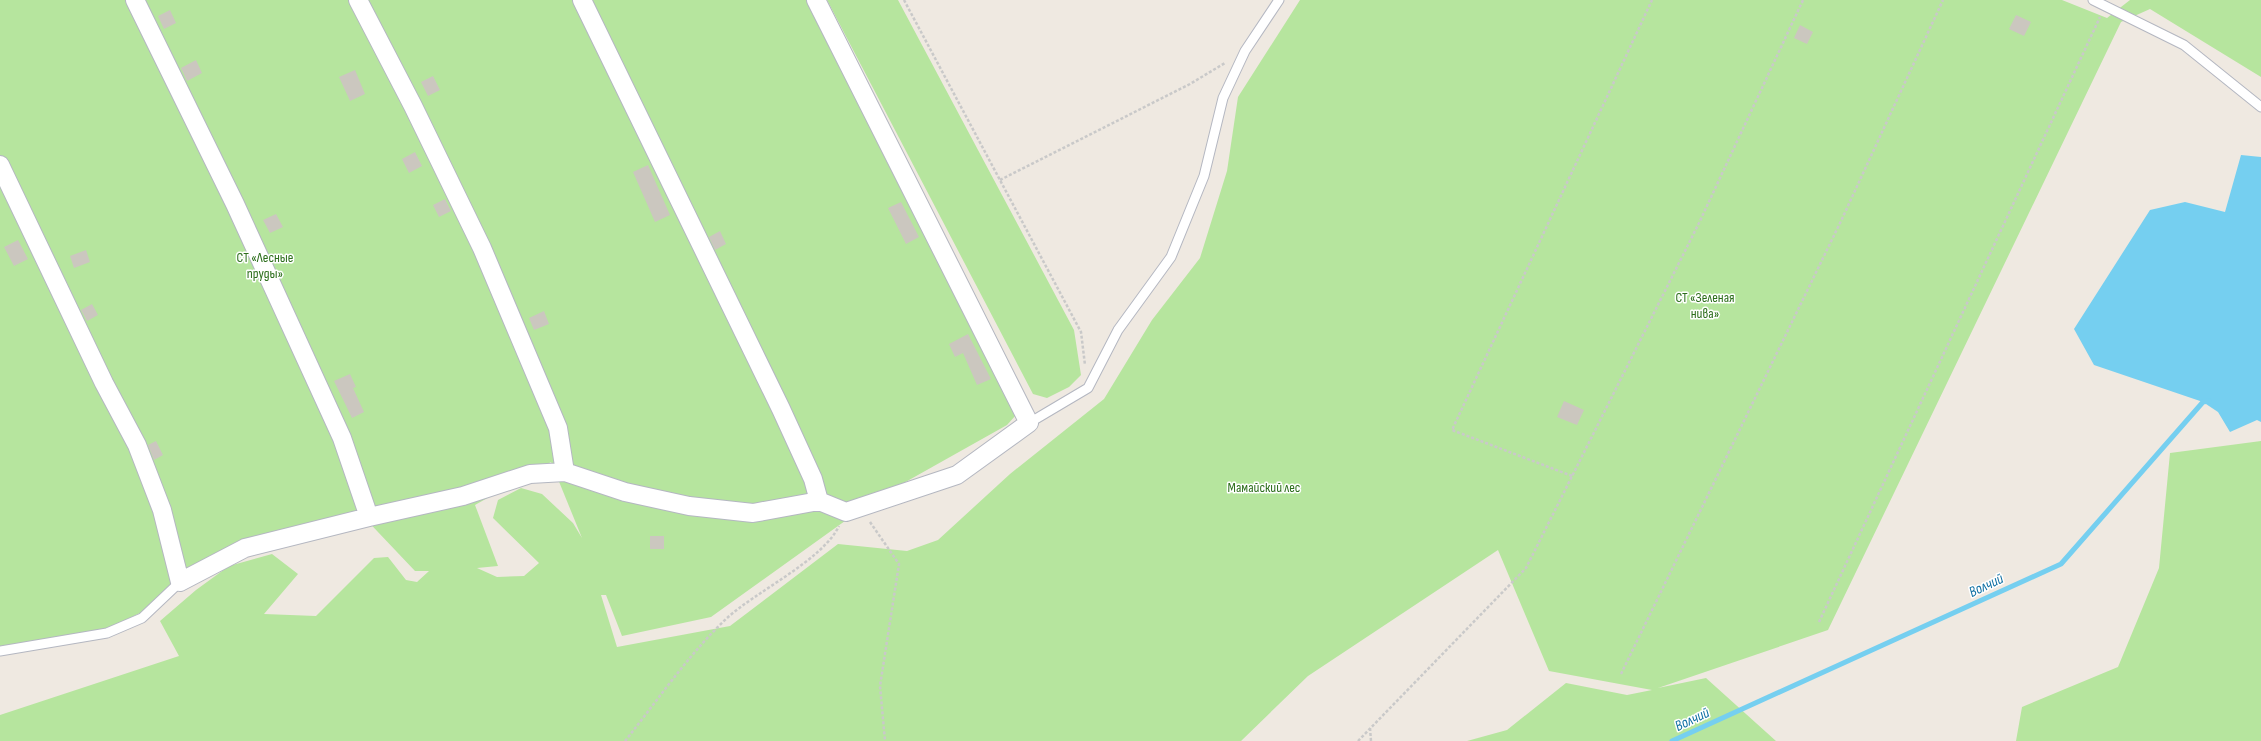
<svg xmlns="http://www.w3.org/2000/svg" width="2261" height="741" viewBox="0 0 2261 741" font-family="'Sofia Sans Condensed',sans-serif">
	<rect width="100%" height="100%" fill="#efe9e1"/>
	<path fill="#b6e59e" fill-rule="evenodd" d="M0,0H814L1026,404L1007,425L877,498L711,617L622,636L606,595H601L617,647L730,626L838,544L907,551L938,540L1010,474L1104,399L1152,320L1200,258L1227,171L1238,97L1300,0H2062L2107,18L2130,0H2261V77L2150,9L2121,22L1828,630L1658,688L1706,678L1776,741H1467L1507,730L1566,683L1627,695L1652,690L1549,671L1498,550L1308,676L1241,741H0V715L179,656L160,621L196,590L229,566L272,554L298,574L264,614L316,616L374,558L388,557L406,580L417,582L429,571H415L359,512L174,582L140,613L107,629L0,647ZM551,462L582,538L573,523L542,494L521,488L498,500L493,518L539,563L524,576L497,577L477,568L498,566L475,505Z
		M827,0H898L1074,330L1081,375L1069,387L1047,398L1033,394Z
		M2261,441V741H2016L2022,707L2118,667L2159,568L2170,453Z"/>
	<path fill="#75cff0" d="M2241,155L2261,157V422L2257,420L2230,432L2218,412L2203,402L2094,365L2074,329L2150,210L2185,202L2225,212Z"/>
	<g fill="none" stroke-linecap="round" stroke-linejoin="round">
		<path stroke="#75cff0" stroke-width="5" d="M1672,741L2061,564L2203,402L2209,401"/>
	</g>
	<path fill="#cbc7bf" d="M170,10L176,23L164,29L158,16Z
		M2016,15L2031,22L2024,36L2009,29Z
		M1800,25L1813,32L1807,44L1794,38Z
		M196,60L202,73L187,81L181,68Z
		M355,70L365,94L350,101L339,77Z
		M433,76L440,90L428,96L421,82Z
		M415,152L422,166L409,173L402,159Z
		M648,165L670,215L655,222L633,172Z
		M445,199L451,211L439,217L433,205Z
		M901,202L919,237L906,244L888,208Z
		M276,214L283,227L270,233L263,220Z
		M720,231L726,244L715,250L709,237Z
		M18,240L28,259L14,266L4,247Z
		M86,250L90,262L74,268L70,256Z
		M92,304L98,315L87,321L81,310Z
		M544,311L549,324L534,330L529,318Z
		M968,334L991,379L977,385L963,353L955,357L949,344Z
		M350,374L356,387L353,388L364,412L352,418L334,381Z
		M1564,401L1584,410L1577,425L1557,417Z
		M156,441L163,455L154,460L148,445Z
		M650,536H664V549H650Z"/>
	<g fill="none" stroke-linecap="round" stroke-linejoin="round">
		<g stroke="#b4b7c1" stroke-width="11">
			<path id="lane" d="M2093,0L2184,45L2261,107
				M1029,423L1088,388L1118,330L1171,257L1204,176L1223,98L1245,51L1279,0
				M0,651L107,633L142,618L180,582"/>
		</g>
		<g stroke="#b4b7c1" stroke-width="20">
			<path id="street" d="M135,0L235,204L342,438L369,517
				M358,0L413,106L482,248L558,428L565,472
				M582,0L781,409L813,479L819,501
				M0,165L104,383L137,445L162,510L180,582L245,548L369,517L463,496L530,474L565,472L625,492L689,506L753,513L819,501L846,512L957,475L1029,423L816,0"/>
		</g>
		<path stroke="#c9c9c9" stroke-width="2.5" stroke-dasharray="3 2" stroke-linecap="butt" d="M904,0L1081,332L1085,365
			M1000,180L1190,84L1225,63
			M1572,476L1452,430L1652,0
			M870,522L899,564L880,686L885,741
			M1819,622L2100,17
			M1621,674L1841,221L1943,0
			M1370,728L1371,741
			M625,741C658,700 688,655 726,619C756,591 822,561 839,526
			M1358,741L1526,568L1699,223L1803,0"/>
		<use href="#lane" stroke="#fff" stroke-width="9"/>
		<use href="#street" stroke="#fff" stroke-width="18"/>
	</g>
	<g text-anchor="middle" stroke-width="3" stroke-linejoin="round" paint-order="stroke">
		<g font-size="14" fill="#2c6e1b" stroke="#fff">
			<text x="265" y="262">СТ «Лесные<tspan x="265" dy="16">пруды»</tspan></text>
			<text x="1705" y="302">СТ «Зеленая<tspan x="1705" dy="16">нива»</tspan></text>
			<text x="1264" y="492">Мамайский лес</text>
		</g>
		<g font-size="15" font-style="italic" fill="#0d6fa3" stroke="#fff">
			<text transform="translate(1986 585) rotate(-25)" y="5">Волчий</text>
			<text transform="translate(1692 719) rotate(-25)" y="5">Волчий</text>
		</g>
	</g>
</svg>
